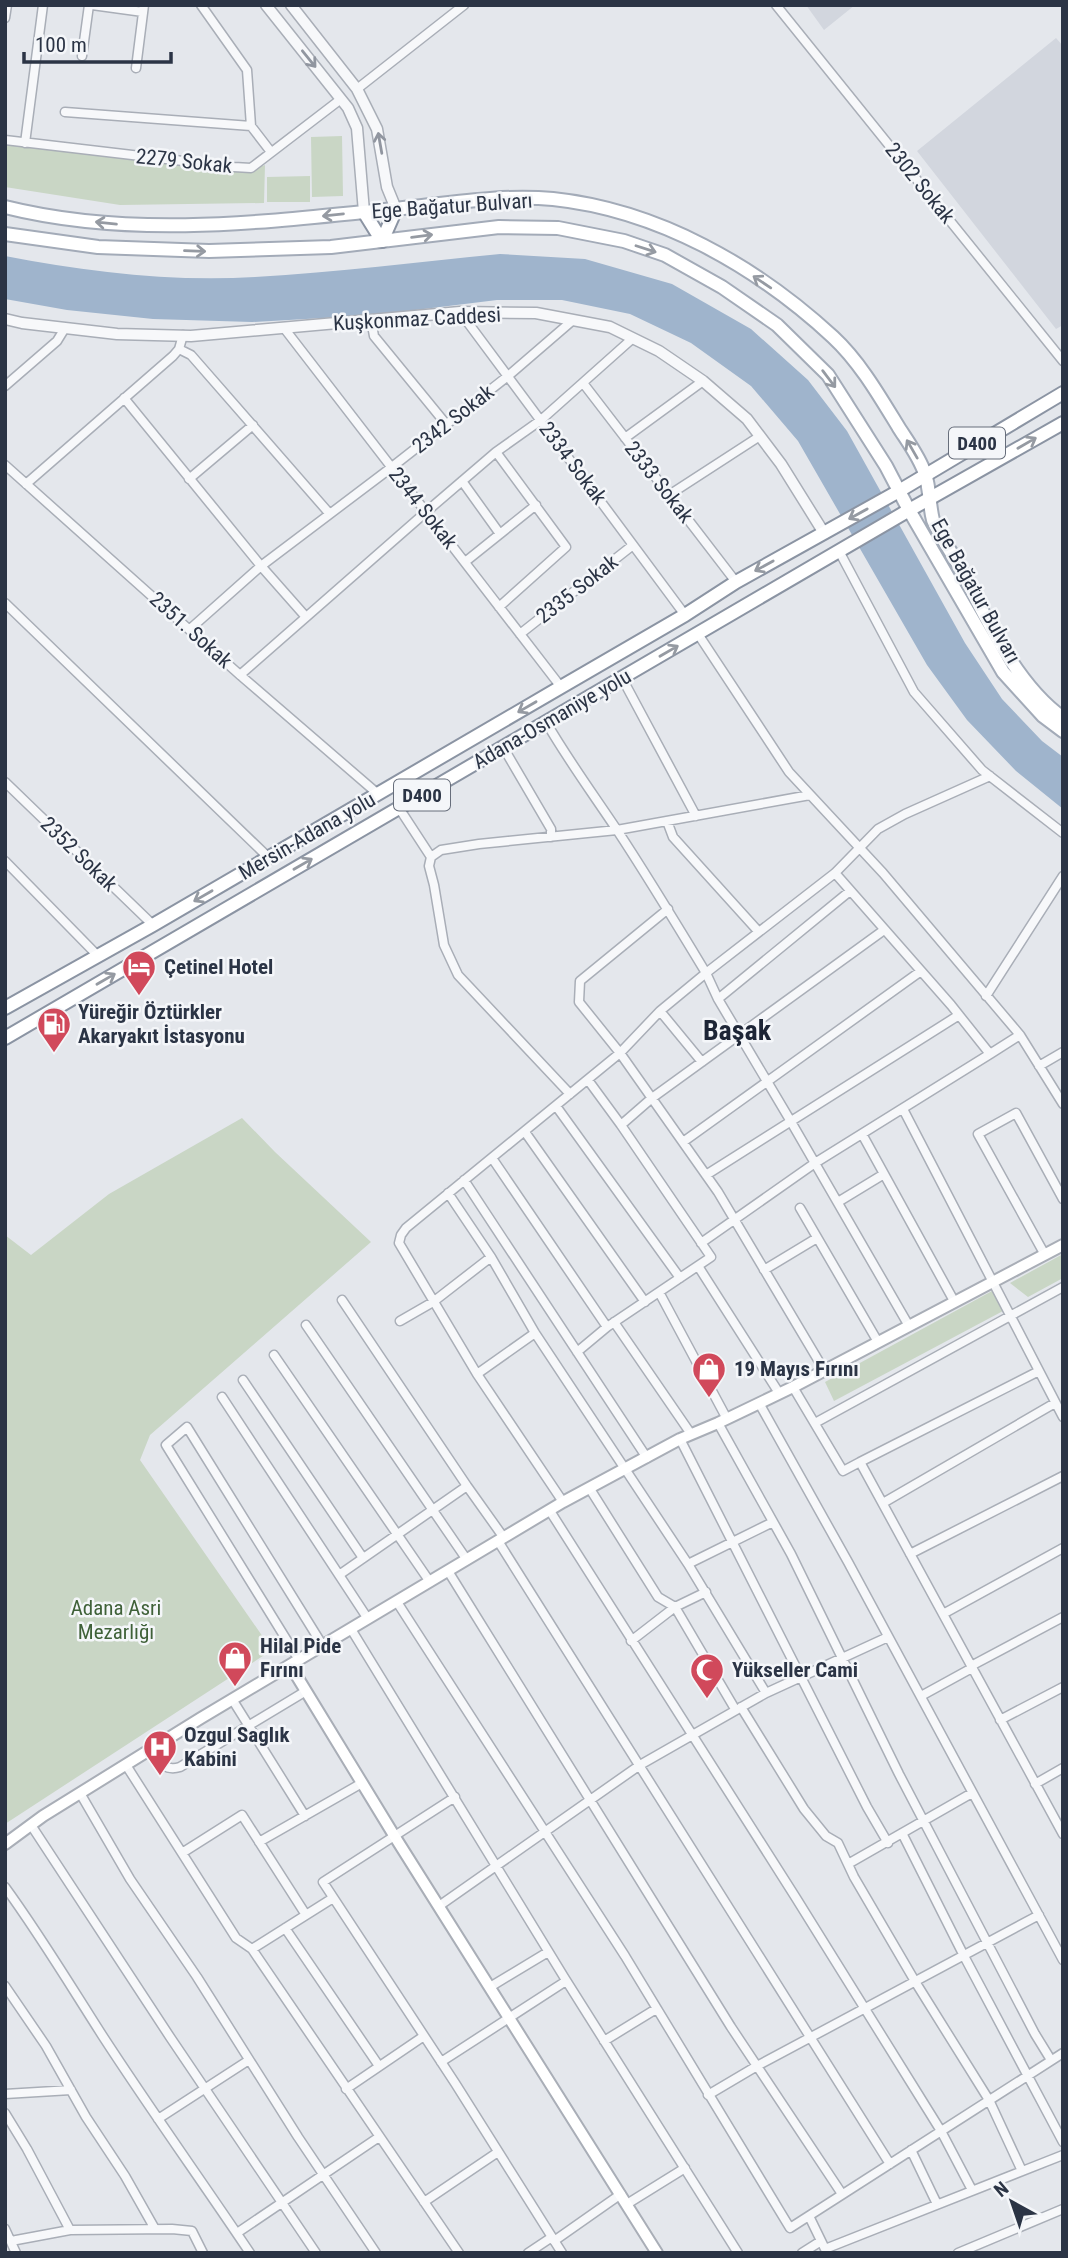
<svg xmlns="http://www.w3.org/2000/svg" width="1068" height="2258" viewBox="0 0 1068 2258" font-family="'Roboto Condensed',sans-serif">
	<rect width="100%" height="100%" fill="#e4e7ec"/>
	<path fill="#d2d6de" d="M806,5H855L824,30Z
		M1056,38L1063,46V325L1056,329L917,151Z"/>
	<path fill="#c9d6c5" d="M342,136L343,196L312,197L311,137Z
		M5,144L248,171L265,165L264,203L120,205L5,187Z
		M310,176V202H267V177Z
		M242,1118L275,1152L371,1242L150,1435L140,1460L272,1650L5,1824V1235L31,1255L109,1194Z
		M1063,1254V1278L1028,1297L1010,1283Z
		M992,1291L1003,1311L834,1401L825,1382Z"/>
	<path fill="#9fb4cc" d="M500,254L585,259L672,284L751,329L808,380L847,431L965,643L1002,699L1042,741L1063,757V809L1016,771L967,720L927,665L798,441L751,386L691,343L630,314L562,300H497L375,315L252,322L153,319L67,310L5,299V256C87,272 172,282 255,277C337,272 419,262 500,254Z"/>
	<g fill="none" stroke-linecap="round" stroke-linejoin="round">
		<g stroke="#a9aeb7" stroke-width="11">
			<path id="minor" d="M92,5L143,12
				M201,5L247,70L251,126
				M776,5L1063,361
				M5,18L7,5
				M82,56L89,5
				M136,68L144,5
				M357,89L464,5
				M65,112L251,126L271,152
				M5,140L234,167L251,168L341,99
				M25,143L43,5
				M460,312L685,615
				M371,320L374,336L446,424
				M284,328L561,687
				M179,349L191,355L329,513
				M583,383L736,582
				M5,386L57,341L65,328
				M124,398L261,566L306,617
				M625,438L703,381
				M496,452L566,547L499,607
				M5,465L240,675L378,794
				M189,479L253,425
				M462,481L500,534
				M26,484L173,356L179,349L183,335
				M669,495L760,436
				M839,551L914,692L982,770L1063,833
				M465,562L536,505
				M5,603L269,858
				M190,629L261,566L392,467L508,376L573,320
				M520,634L633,545
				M698,634L789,772L883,873L1020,1035
				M240,675L426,512L496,452L541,420L633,338
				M622,678L696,816
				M546,722C568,760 593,794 617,830C648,877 677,925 706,973L660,1011L620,1053L406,1228L401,1235L399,1243L477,1374L563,1502
				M503,747L551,829V837
				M5,782L153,925
				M399,808L431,857
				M667,821L673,837L758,931
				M5,861L98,956
				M835,873L951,1005L990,1054L1020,1035L1063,1104
				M668,909L580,981L579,1002L620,1053L718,1192L824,1370
				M986,996L1063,876
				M718,999L850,891
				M660,1011L702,1062
				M1039,1066L1063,1052
				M570,1094L458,975L444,945L434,885L429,866L431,857L441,850L479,844L617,830L810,795
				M556,1106L680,1278
				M903,1109L1063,1417
				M621,1125L652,1098L884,930
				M525,1132L645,1302
				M862,1134L954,1301
				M683,1142L921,971
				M492,1158L607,1327
				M706,1175L959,1015
				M464,1180L647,1458
				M448,1193L491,1257L535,1333L688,1564L766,1693
				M838,1202L884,1174
				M800,1208L878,1342
				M701,1243L815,1163L990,1054
				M1045,1255L978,1134L1016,1113L1063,1199
				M698,1266L779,1393
				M764,1270L817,1238
				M659,1292L727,1419
				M342,1300L467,1486L504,1538
				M400,1321L433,1302L491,1257
				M614,1322L691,1434
				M306,1325L467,1560
				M909,1326L790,1120L718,999L706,973L835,873L878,829L905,814L990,776
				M577,1352L607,1327L711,1257L621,1125L588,1080
				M274,1355L430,1582
				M477,1374L535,1333
				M243,1380L363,1558
				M793,1387L843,1471L860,1462L1063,1834
				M222,1397L368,1619
				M759,1403L848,1562L1063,1960
				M718,1423L791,1554L899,1774L1035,2034L1051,2060
				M815,1423L1063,1287
				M680,1439L867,1807L888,1843
				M860,1462L1039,1371
				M590,1489L658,1597L675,1607L735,1709
				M883,1503L1055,1403
				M550,1511L796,1898L941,2131L972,2190
				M498,1541L890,2164
				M910,1554L1063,1476
				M688,1564L773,1522
				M448,1571L731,2027L842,2194
				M339,1575L467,1486
				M397,1602L625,1956L790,2228L1063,2053
				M943,1614L1063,1548
				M351,1629L564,1977L738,2253
				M631,1641L675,1607L706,1592
				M299,1660L166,1445L187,1427L323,1646
				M971,1666L1063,1617
				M921,1696L972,1668
				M232,1699L305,1816
				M741,1707L804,1809L826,1836L838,1843L854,1877L916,1983L989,2100L1022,2171
				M1000,1720L1063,1687
				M151,1749C159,1761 164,1772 180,1767L306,1691
				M126,1765L236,1938L252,1949L459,2253
				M1035,1784L1063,1768
				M80,1793L130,1879L197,1977L298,2137L376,2253
				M455,1797L323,1882L455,2083L562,2253
				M31,1825L170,2037L316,2253
				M902,1833L964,1956L1063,2142
				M259,1842L362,1783
				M182,1853L242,1815L306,1915
				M848,1864L972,1793
				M5,1887C40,1935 70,1985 102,2035C150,2109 201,2180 250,2253
				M439,1906L640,1765L766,1693L888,1637
				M285,1928L379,2066
				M252,1949L333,1898
				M5,1986L46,2046L86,2117L125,2176L155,2229
				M490,1987L548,1952
				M604,2041L656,2009
				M441,2062L566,1981
				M346,2089L424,2036
				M5,2094L71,2090
				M708,2095L757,2066L1039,1915
				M5,2113L27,2149L70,2230
				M158,2119L249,2060
				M911,2150L937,2204
				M424,2202L498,2152
				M627,2204L685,2168
				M809,2216L826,2251
				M5,2229L16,2253
				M237,2233L379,2137
				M11,2241L70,2230L172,2229L192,2231L203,2253
				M554,2241L621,2194
				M825,2249L1063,2155
				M528,2253L552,2237
				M802,2253L821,2241
				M958,2253L1063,2209"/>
		</g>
		<g stroke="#a9aeb7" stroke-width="13">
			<path id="tertiary" d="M266,5L348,108L357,128L364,212
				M291,5L357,89L377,129L387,187L396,209
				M5,319L22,323L117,334L191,336L460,312L536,313L610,327L659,351L703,381L747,419L781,464L824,533"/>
		</g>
		<g stroke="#a9aeb7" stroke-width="14">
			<path id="secondary" d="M290,1665L395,1837L657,2253
				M5,1844L43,1816L201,1718L563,1502L680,1439L718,1423L793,1387L1063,1245"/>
		</g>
		<g stroke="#a3abb8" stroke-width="16">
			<path id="primary" d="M5,207C133,239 265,222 394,209C446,204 501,194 553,199C658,210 756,266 833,337C860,362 880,397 899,428C908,442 920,458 925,474C930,488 929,505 933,520C939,535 951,551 959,566C986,617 1015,684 1063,718
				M5,234L98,247L209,251L331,247L499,227L558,228L624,241L665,255L722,287L777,325L828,375L886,466L909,510L1003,672L1043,716L1063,731"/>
		</g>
		<g stroke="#8b94a3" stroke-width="16">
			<path id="trunk" d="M364,212L382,241L396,209
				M5,1008L153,925L561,687L685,615L736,582L899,491L1063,393
				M5,1038L904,513L1063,423"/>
		</g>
		<use href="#minor" stroke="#f7f8fa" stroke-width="8"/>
		<use href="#tertiary" stroke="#f7f8fa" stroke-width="10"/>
		<use href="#secondary" stroke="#fff" stroke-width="10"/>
		<use href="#primary" stroke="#fff" stroke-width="12"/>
		<use href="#trunk" stroke="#fff" stroke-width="12"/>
	</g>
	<defs><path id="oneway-shaft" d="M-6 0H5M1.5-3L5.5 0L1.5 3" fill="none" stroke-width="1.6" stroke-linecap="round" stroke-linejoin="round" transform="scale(1.75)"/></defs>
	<g stroke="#9196a0">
		<use href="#oneway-shaft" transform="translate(309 59) rotate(51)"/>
		<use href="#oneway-shaft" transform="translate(380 143) rotate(-100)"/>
	</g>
	<g stroke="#959aa2">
		<use href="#oneway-shaft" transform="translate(333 215) rotate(174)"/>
		<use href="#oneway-shaft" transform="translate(106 223) rotate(-174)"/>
		<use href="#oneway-shaft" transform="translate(422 236) rotate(-7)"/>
		<use href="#oneway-shaft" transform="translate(646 249) rotate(18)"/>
		<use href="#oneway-shaft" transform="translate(195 251) rotate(2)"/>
		<use href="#oneway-shaft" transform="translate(762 282) rotate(-146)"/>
		<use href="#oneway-shaft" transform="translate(829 379) rotate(53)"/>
		<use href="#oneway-shaft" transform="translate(1027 443) rotate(-30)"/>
		<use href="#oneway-shaft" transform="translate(912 449) rotate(-120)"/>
		<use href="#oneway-shaft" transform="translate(858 514) rotate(151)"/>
		<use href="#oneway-shaft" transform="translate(764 566) rotate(151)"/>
		<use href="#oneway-shaft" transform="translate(669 651) rotate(-30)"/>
		<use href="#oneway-shaft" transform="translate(527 707) rotate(150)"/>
		<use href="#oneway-shaft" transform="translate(303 864) rotate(-30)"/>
		<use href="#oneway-shaft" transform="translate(203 896) rotate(150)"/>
		<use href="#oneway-shaft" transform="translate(106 979) rotate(-30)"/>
	</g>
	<defs>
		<g id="hotel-pin" transform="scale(1.75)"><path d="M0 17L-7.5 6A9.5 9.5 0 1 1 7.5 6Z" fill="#d1495b" stroke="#f4f6f9"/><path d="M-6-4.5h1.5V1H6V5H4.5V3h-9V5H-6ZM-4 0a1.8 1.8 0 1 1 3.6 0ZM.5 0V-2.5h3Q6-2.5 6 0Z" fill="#fff"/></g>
		<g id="fuel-pin" transform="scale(1.75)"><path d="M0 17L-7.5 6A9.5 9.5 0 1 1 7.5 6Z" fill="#d1495b" stroke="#f4f6f9"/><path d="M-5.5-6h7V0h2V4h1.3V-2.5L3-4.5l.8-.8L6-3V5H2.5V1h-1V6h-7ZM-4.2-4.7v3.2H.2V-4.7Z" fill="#fff"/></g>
		<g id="shop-pin" transform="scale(1.75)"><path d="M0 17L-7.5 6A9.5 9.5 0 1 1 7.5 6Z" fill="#d1495b" stroke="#f4f6f9"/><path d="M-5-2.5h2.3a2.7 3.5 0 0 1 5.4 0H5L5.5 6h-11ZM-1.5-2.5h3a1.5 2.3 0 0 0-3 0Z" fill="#fff"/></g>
		<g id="mosque-pin" transform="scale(1.75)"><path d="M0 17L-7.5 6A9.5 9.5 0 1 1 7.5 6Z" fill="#d1495b" stroke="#f4f6f9"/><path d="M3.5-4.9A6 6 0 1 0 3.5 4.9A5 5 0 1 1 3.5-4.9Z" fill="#fff"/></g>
		<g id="hospital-pin" transform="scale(1.75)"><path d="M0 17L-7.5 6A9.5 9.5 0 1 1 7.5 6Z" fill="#d1495b" stroke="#f4f6f9"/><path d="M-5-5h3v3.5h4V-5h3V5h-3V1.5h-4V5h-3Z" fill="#fff"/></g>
	</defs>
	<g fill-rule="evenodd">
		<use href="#hotel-pin" x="139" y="967"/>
		<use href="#fuel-pin" x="54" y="1024"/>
		<use href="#shop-pin" x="709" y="1369"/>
		<use href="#shop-pin" x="235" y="1658"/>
		<use href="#mosque-pin" x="707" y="1670"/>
		<use href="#hospital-pin" x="160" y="1747"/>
	</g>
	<g text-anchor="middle" stroke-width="5" stroke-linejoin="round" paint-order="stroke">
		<g fill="#f4f6f9" stroke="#676e7b" stroke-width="2">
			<rect x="949" y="427.5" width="56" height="31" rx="5"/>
			<rect x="394" y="779.5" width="56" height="31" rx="5"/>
		</g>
		<g font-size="19" font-weight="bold" fill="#2b3445">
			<text x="977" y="450">D400</text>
			<text x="422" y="802">D400</text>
		</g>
		<g font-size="21" fill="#2b3445" stroke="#f4f6f9">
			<text transform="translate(184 161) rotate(6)" y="7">2279 Sokak</text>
			<text transform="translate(920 183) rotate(51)" y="7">2302 Sokak</text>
			<text transform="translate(452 206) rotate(-4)" y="7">Ege Bağatur Bulvarı</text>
			<text transform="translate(417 319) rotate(-3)" y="7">Kuşkonmaz Caddesi</text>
			<text transform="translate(453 419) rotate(-38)" y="7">2342 Sokak</text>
			<text transform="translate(573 463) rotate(53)" y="7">2334 Sokak</text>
			<text transform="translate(659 482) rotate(52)" y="7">2333 Sokak</text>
			<text transform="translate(423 508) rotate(52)" y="7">2344 Sokak</text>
			<text transform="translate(577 589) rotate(-38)" y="7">2335 Sokak</text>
			<text transform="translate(976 591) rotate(61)" y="7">Ege Bağatur Bulvarı</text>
			<text transform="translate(191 630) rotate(42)" y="7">2351. Sokak</text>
			<text transform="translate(552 719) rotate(-30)" y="7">Adana-Osmaniye yolu</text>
			<text transform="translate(307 836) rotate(-30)" y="7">Mersin-Adana yolu</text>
			<text transform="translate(79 854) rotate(44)" y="7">2352 Sokak</text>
		</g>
		<g font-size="21" font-weight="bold" fill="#2b3445" stroke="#f4f6f9" text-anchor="start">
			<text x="164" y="974">Çetinel Hotel</text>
			<text x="78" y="1019">Yüreğir Öztürkler<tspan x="78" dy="24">Akaryakıt İstasyonu</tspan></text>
			<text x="734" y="1376">19 Mayıs Fırını</text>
			<text x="260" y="1653">Hilal Pide<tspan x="260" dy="24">Fırını</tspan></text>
			<text x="732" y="1677">Yükseller Cami</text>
			<text x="184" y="1742">Ozgul Saglık<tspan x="184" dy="24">Kabini</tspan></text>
		</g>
		<g font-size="21" fill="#3f6138" stroke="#f4f6f9">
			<text x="116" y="1615">Adana Asri<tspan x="116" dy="24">Mezarlığı</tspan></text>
		</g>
		<g font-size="28" font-weight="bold" fill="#1d2536" stroke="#f4f6f9">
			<text x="737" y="1040">Başak</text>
		</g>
	</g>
	<rect width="1068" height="2258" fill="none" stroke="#2b3445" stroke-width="14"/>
	<g transform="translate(1012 2202) rotate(320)" stroke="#f4f6f9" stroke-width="5" paint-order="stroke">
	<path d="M0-5L12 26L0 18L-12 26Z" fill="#2b3445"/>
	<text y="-10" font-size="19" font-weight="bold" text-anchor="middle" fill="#2b3445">N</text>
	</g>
	<path d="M24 52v10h147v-10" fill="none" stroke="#2b3445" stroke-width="3.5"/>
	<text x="35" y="52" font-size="21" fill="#2b3445" stroke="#f4f6f9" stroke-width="5" paint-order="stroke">100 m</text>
</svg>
